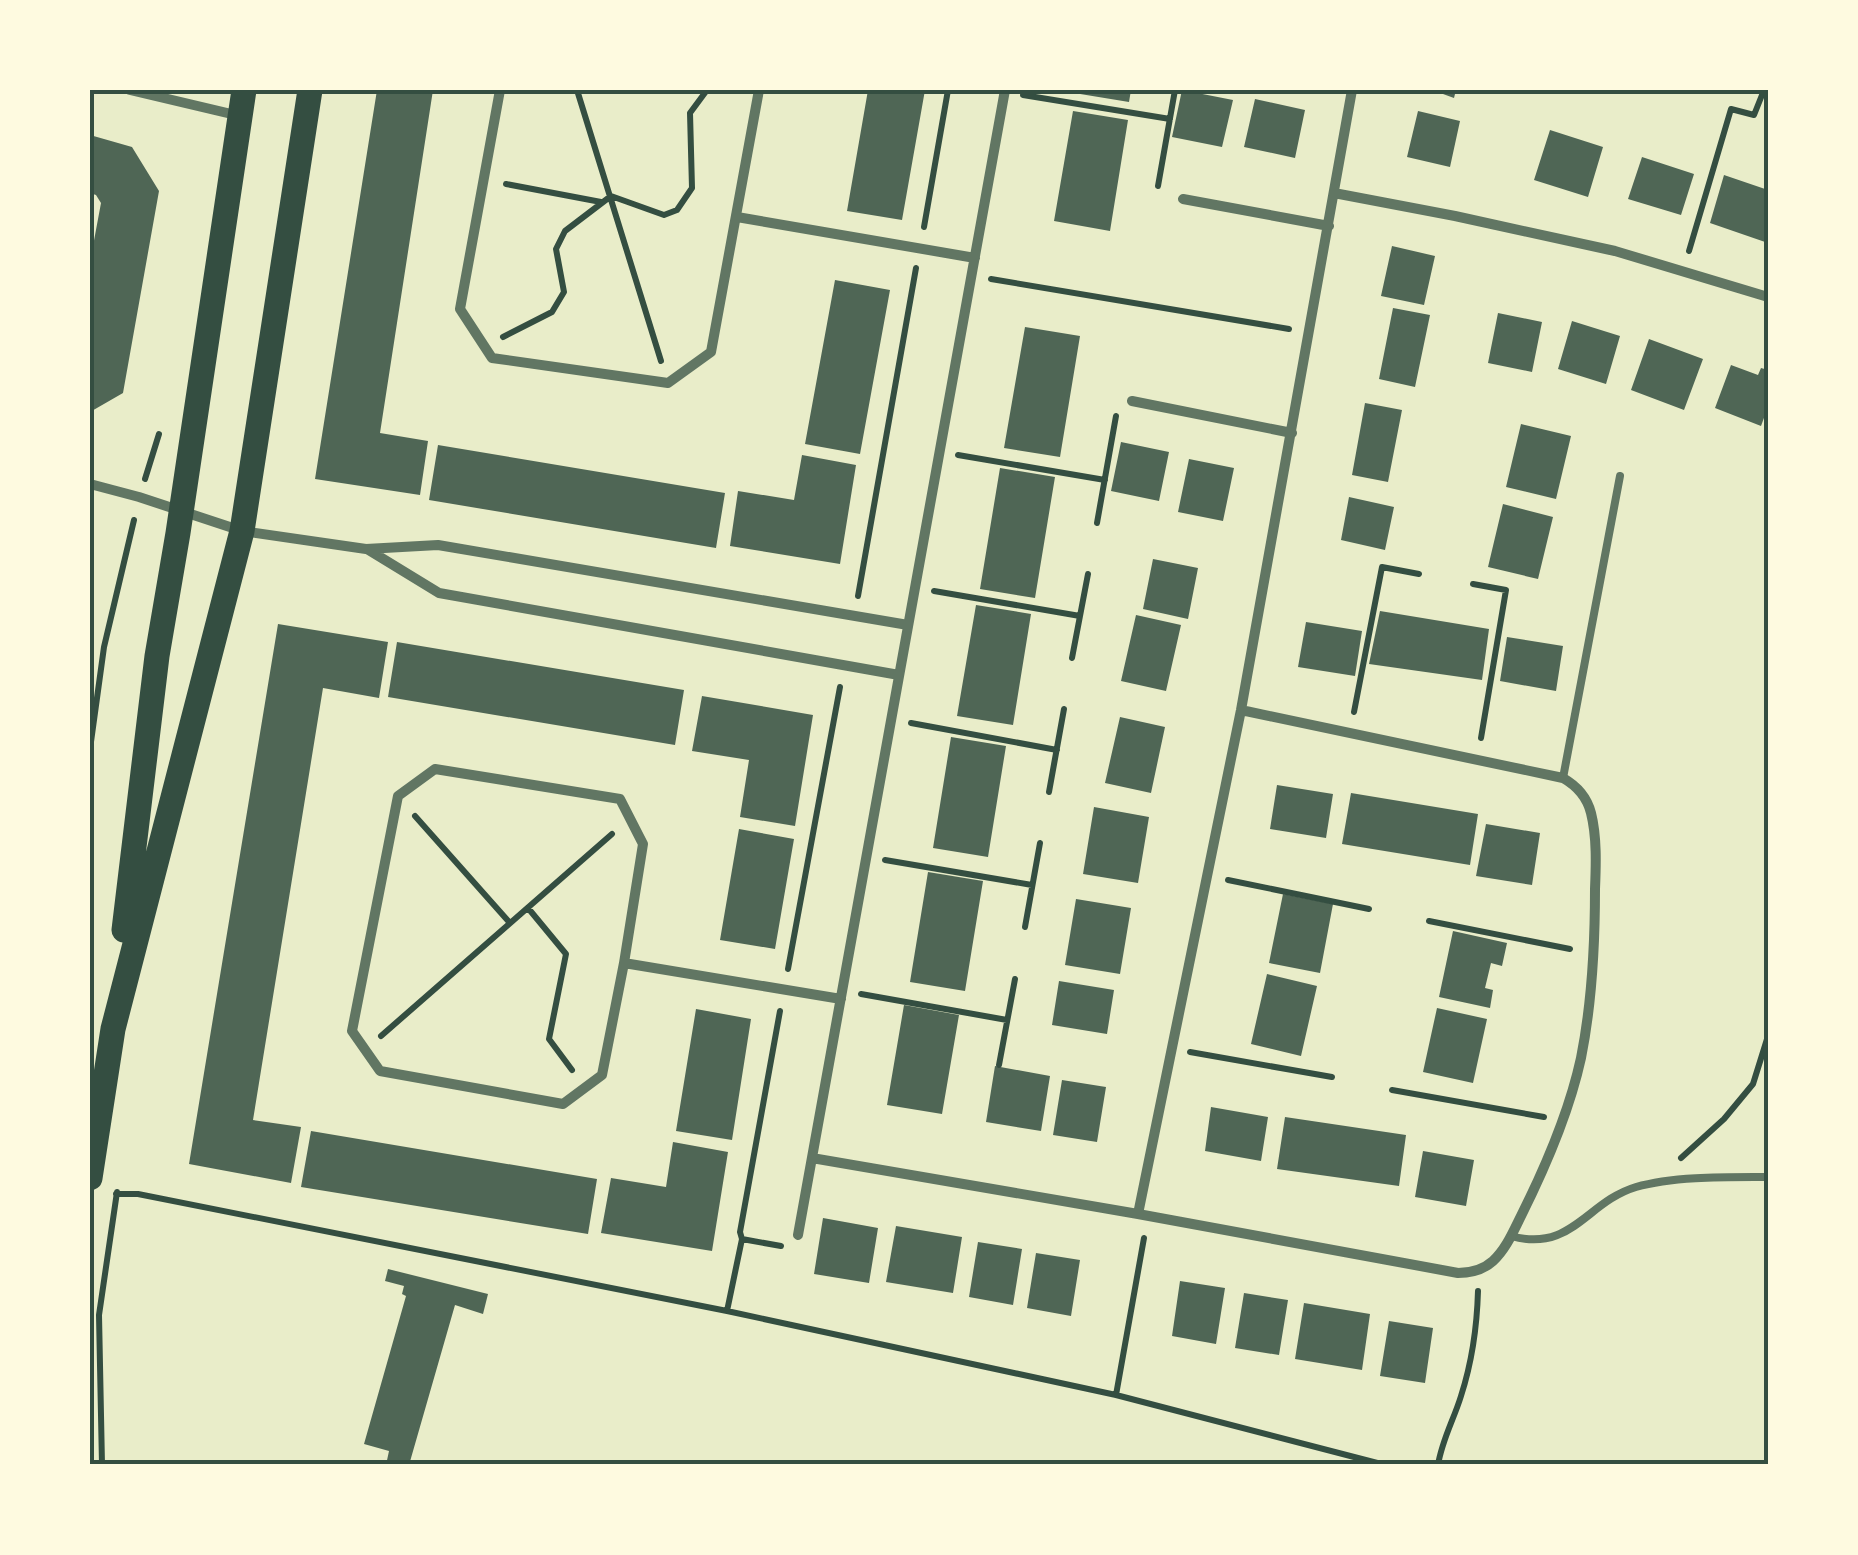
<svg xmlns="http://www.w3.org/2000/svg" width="1858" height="1555" viewBox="0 0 1858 1555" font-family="Ubuntu,sans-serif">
	<rect width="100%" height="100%" fill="#e9edc9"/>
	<path fill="#4f6655" d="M377,90H433L380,433L428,441L420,495L315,479Z
		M868,90H925L902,220L847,211Z
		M1068,90H1131L1129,102L1068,92Z
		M1182,90L1233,100L1222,147L1172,137Z
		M1432,90H1456L1454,98Z
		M1255,99L1305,110L1295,158L1244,147Z
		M1073,111L1128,120L1110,231L1054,221Z
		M1418,111L1460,121L1450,167L1407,157Z
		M1550,130L1603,147L1588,197L1534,180Z
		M90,135L132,147L159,191L123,393L90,412V262L101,203L96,195L90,193Z
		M1642,157L1694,174L1681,215L1628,199Z
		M1724,175L1768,190V243L1710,223Z
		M1392,246L1435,256L1424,305L1381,296Z
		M835,280L890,290L860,454L805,444Z
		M1393,308L1430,315L1415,387L1379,379Z
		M1498,313L1542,322L1532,372L1488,363Z
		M1572,321L1620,336L1606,384L1558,369Z
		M1025,327L1080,336L1060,457L1004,448Z
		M1649,339L1703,359L1684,410L1631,390Z
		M1731,365L1758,375L1761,368L1768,370V407L1761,426L1715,408Z
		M1365,403L1402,410L1388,482L1352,475Z
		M1521,424L1571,436L1556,499L1506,487Z
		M1121,442L1169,452L1159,501L1111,491Z
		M438,445L725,493L716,548L429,500Z
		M802,455L856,465L840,564L730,546L738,491L794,500Z
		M1189,459L1234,468L1223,521L1178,512Z
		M1000,468L1055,477L1035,598L980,589Z
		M1349,497L1394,507L1385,550L1341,540Z
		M1503,504L1553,517L1538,579L1488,567Z
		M1153,559L1198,568L1188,619L1143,609Z
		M976,605L1031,614L1013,725L957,716Z
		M1380,611L1489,629L1482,680L1369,664Z
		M1136,615L1181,625L1166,691L1121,681Z
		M1306,622L1362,631L1355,676L1298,667Z
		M278,624L388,642L379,698L323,688L253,1120L301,1127L291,1183L189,1164Z
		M1507,637L1563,646L1556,691L1500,681Z
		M397,642L684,690L675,745L388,697Z
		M702,696L813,715L795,826L740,817L749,760L692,751Z
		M1120,717L1165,727L1151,793L1105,783Z
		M951,737L1006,746L988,857L933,848Z
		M1277,785L1333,794L1326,838L1270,829Z
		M1351,793L1478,814L1470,865L1342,844Z
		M1094,807L1149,817L1138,883L1083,874Z
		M1486,824L1540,833L1532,885L1476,876Z
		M739,829L794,839L775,949L720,940Z
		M928,872L983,881L965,991L910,982Z
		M1283,894L1333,904L1320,973L1269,963Z
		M1076,899L1131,908L1120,974L1065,965Z
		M1453,931L1507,943L1502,966L1491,963L1485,988L1493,990L1490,1008L1439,997Z
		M1267,974L1317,986L1301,1056L1251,1044Z
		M1059,981L1114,990L1107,1034L1052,1025Z
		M904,1005L959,1015L942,1114L887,1105Z
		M1437,1008L1487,1019L1473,1083L1423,1072Z
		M696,1009L751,1019L732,1140L676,1131Z
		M995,1066L1050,1076L1041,1131L986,1122Z
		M1062,1080L1106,1087L1097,1142L1053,1135Z
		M1211,1107L1268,1117L1261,1161L1205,1151Z
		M1285,1117L1406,1135L1399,1186L1277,1169Z
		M311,1131L597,1179L588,1234L301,1187Z
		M673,1142L728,1152L712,1251L601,1233L611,1178L666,1187Z
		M1423,1151L1474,1160L1466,1206L1415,1197Z
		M823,1218L878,1228L869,1283L814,1274Z
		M896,1226L962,1237L953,1293L886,1282Z
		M978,1242L1022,1249L1013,1305L969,1297Z
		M1036,1253L1080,1260L1071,1316L1027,1308Z
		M388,1269L488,1294L483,1314L455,1305L409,1465H386L389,1451L364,1444L406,1296L402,1294L404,1286L385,1281Z
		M1180,1281L1225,1288L1216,1344L1172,1336Z
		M1244,1293L1288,1300L1279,1355L1235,1348Z
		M1304,1303L1370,1314L1362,1370L1295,1359Z
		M1389,1321L1433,1328L1425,1383L1380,1376Z"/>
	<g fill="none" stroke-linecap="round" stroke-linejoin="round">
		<path stroke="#344e41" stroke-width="6" d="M577,90L661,361
			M1023,95L1170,119
			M506,184L601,202
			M1158,186L1175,90
			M924,227L948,90
			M1689,251L1731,109L1754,115L1764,90
			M991,279L1289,329
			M503,337L552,312L564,292L556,249L565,231L611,196L664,215L677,210L692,188L690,113L707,90
			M958,455L1105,480
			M145,479L159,434
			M1097,523L1116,416
			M1473,584L1506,590L1481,738
			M934,591L1080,616
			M858,596L916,268
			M1072,658L1088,574
			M1354,712L1382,567L1419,574
			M911,723L1057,750
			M90,749L104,647L134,520
			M1049,792L1064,709
			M415,816L510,923
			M885,860L1032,885
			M1228,880L1369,909
			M528,908L566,954L549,1039L572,1070
			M1429,921L1570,949
			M1025,927L1040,843
			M788,969L840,687
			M861,994L1007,1020
			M381,1036L612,834
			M1190,1052L1332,1077
			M999,1065L1015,979
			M1392,1090L1544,1117
			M1681,1158L1724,1119L1753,1084L1768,1036
			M116,1194H138L727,1311L1116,1395L1385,1465
			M742,1239L740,1232L780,1011
			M727,1311L742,1239L781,1246
			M1116,1395L1144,1238
			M102,1465L99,1315L117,1192
			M1438,1465C1442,1440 1454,1419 1461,1396C1472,1362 1477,1326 1478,1291"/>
		<path stroke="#617663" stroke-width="8" d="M1563,778L1620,476
			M1511,1236C1572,1253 1586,1202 1636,1187C1673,1176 1728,1177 1768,1177"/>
		<path stroke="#617663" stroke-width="10" d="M130,90L240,116
			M500,90L460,309L492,358L668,383L711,352L759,90
			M1334,193L1455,216L1615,251L1768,297
			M1183,199L1329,226
			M737,217L975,258
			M1132,401L1292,433
			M90,484L139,497L242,531L366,549L438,545L908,625
			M367,549L439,593L899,675
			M624,963L643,844L620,799L435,769L398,796L352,1031L380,1071L563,1104L602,1075L624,963L841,999
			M812,1158L1138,1214L1241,710L1352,90
			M1138,1214L1458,1273C1471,1273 1483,1270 1493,1261C1506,1249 1513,1232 1521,1216C1546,1166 1569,1113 1581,1058C1592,1003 1595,945 1595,889C1596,865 1597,837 1591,813C1587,797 1577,786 1563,778L1241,710
			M798,1235L1005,90"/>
		<path stroke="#344e41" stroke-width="25" d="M124,930L157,656L178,533L244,90
			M90,1178L113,1029L242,531L310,90"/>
	</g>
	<rect width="1858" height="1555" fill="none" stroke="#fefae0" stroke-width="185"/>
	<rect x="92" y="92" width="1674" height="1370" fill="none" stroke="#344e41" stroke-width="4"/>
</svg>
